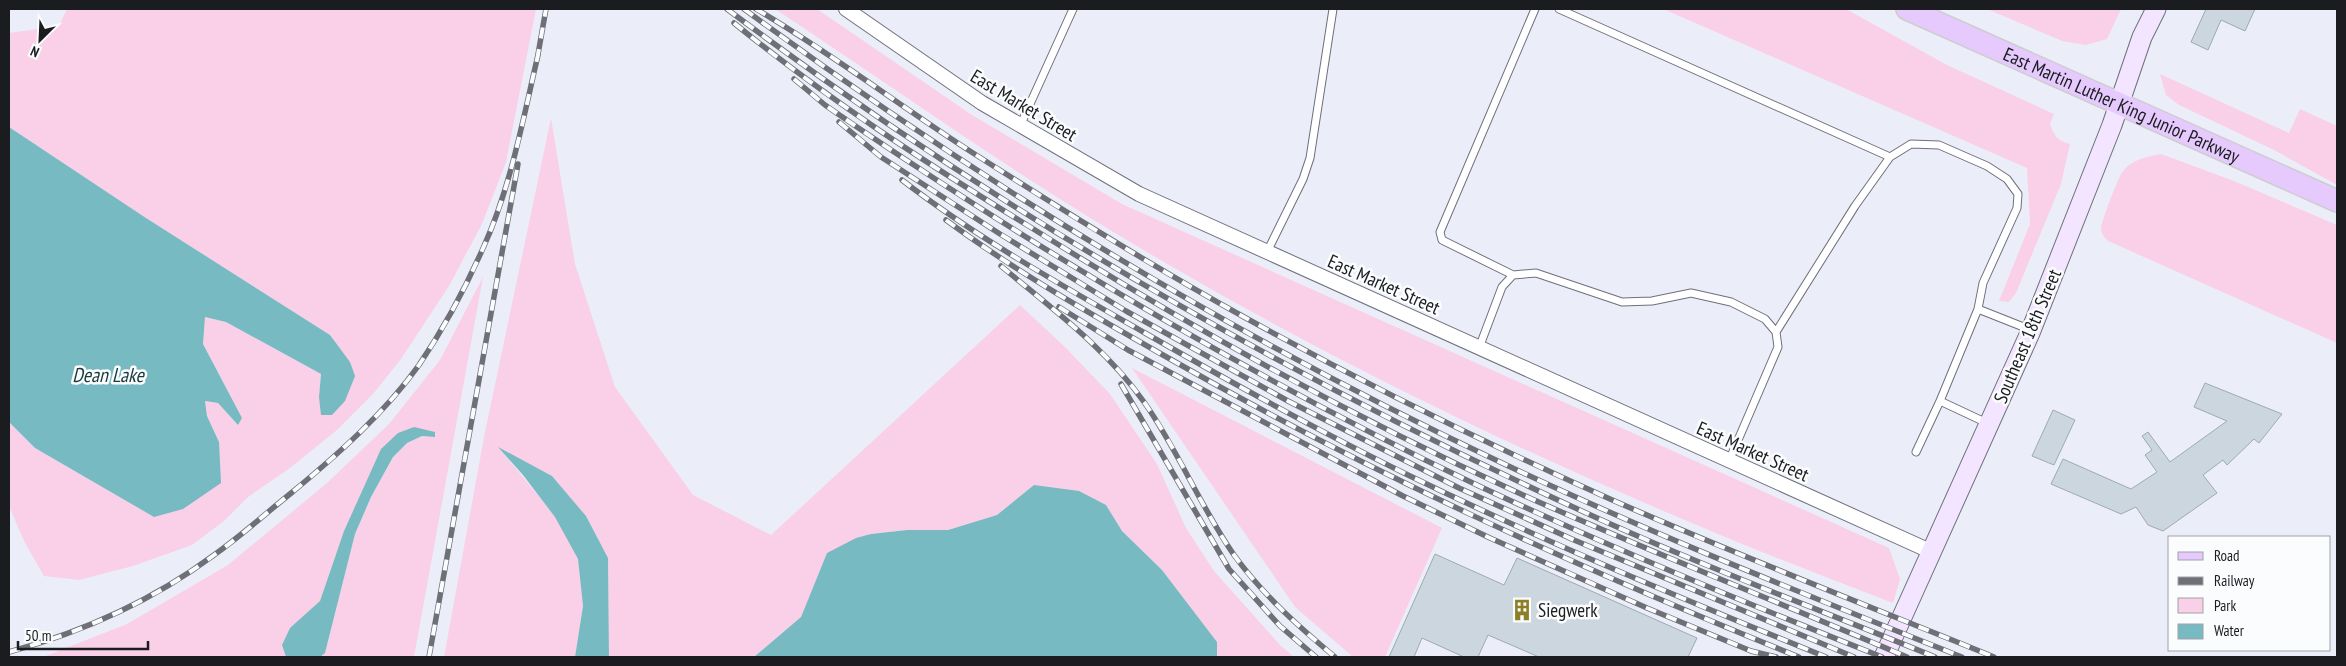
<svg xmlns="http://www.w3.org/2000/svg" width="2346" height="666" viewBox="0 0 2346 666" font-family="'PT Sans Narrow',sans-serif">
	<rect width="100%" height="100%" fill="#ebeef9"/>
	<path fill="#f9d0e7" d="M67,9H536L506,162L482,224L449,286L401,359L373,394L337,430L290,468L248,497L224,521L192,545L133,566L79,580L44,576L25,543L9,506V422L35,448L154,517L219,442L207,416L205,401L218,403L238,425L242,418L203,344L205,317L226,322L321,374L319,397L334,341L330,335L146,218L9,127V33L59,26Z
		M775,9H817L972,115L1122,204L1889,548L1900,579L1893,603C1622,501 1358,380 1110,230C996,161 887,83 775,9Z
		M1663,9H1846L1947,65L2054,114L2050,124C2054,136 2058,141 2070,144L2061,184L2016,293L2009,302L1999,301L2030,224L2027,168Z
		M1987,9H2121L2107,39L2086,45L2062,41Z
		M2160,74L2289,133L2300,109L2337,126V185L2274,150L2179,105L2166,95Z
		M551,118L575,264L615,387L693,495L771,535L1020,305L1065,347L1110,394L1157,464L1186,528L1214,571L1280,645L1294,657H1217V642L1162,570L1122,531L1106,505L1034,485L997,515L948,530H907L871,534L827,553L801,617L754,657H609L608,558L586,516L552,476L499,448L556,517L578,559L583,606L575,657H444L484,437Z
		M2161,154L2234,181L2337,225V343L2108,241C2105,238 2101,234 2101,228C2101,222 2119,175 2123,171C2132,159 2147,157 2161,154Z
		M483,277L414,657H320L325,653L355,534L371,497L393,457L407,443L422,436L435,437L398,433L344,531L320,601L282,645L286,657H43L127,624L228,565L327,483L389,424L440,360Z
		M1132,368L1442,528L1385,657H1353L1295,607Z"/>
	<path fill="#77bac2" d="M9,127L146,218L330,335L350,362L355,376L345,401L332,415H321L319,397L321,374L226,322L205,317L203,344L242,418L238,425L218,403L205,401L207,416L219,442L221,483L183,509L154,517L35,448L9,422Z
		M414,427L435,432V437L422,436L407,443L393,457L371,497L355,534L325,653L320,657H286L282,645L290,628L320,601L344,531L381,449L398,433Z
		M498,447L552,476L586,516L608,558L609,657H575L583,606L578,559L555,517L523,475Z
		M1034,485L1079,491L1106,505L1122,531L1162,570L1217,642V657H754L801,617L827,553L856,538L871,534L907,530H948L997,515Z"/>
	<path fill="#ccd6de" stroke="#9fa9b0" d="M2206,9H2255L2245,31L2221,20L2208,50L2191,42Z
		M2205,383L2282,414L2259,443L2254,439L2227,465L2223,460L2203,475L2217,493L2163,531L2148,525L2136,507L2121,514L2051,484L2063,459L2131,489L2157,472L2145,455L2152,450L2142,436L2148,432L2170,462L2227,421L2194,407Z
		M2053,410L2075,420L2054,465L2032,456Z
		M1435,554L1504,585L1517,558L1697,638L1688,657H1539L1488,635L1478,657H1464L1422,638L1414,657H1389Z"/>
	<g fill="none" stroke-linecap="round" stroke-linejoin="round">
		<g stroke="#6e707a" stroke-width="9">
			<path id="lane" d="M1559,9L1890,157
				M1020,126L1073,9
				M1267,252L1303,179L1310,158L1333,9
				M1513,275L1442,240L1440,232L1535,9
				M1978,309L2031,330
				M1776,332L1855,206L1890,157L1911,144L1939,145L1987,166L2007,179L2018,194L2017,208L1983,283L1978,309L1940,401L1916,452
				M1479,348L1502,287L1513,275L1536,273L1622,302L1652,301L1691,293L1731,302L1765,319L1776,332L1778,347L1729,461
				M1940,401L1987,423"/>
		</g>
		<g stroke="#6e707a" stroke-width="16">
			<path id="street" d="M846,9L982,103L1139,194L1930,551"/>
		</g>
		<g stroke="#6e707a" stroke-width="21">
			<path id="secondary" d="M1884,657L2030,333L2112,125L2142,37L2156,9"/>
		</g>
		<g stroke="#cdcdce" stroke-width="24">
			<g id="primary">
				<path id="s1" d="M1907,9L2337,201"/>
			</g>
		</g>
		<use href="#lane" stroke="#fff" stroke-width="7"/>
		<use href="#street" stroke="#fff" stroke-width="14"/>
		<use href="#secondary" stroke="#f3e5ff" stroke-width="19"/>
		<use href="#primary" stroke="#e6cafe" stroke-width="21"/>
		<g stroke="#6f7077" stroke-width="5.5">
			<path id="rail" d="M727,9C992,208 1282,374 1584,512C1699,565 1818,609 1935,657
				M744,9C981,183 1234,337 1500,462C1651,534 1807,595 1962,657
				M756,9C831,53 900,106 973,153C1062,210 1152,266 1244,317C1363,383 1485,443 1610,499C1737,555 1866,605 1994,657
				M734,23C826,98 926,163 1027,225C1186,325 1352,417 1523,495C1650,552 1779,602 1907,657
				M537,60L546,9
				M794,79L825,105L854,125C1053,260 1261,382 1479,486C1611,548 1746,603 1882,657
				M839,122L881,157L1000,234L1126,311L1288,401L1459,488L1574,540L1854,657
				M902,180C977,238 1063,286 1145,333C1232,383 1319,431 1408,475C1545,542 1685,600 1826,657
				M946,220C1015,271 1089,313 1163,355C1369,473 1579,568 1799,657
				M1001,266C1051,308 1106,348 1144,402C1178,450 1200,506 1234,555C1263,595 1298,626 1335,657
				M1059,307L1128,350L1403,496L1490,538L1647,608L1751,651L1776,657
				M1121,384L1229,569L1280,626L1316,657
				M9,652C83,632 152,601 214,555C241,536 265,514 290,494C336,456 384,414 419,365C444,328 466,287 484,246C511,186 523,119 538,55
				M429,657L518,164"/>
		</g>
		<use href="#rail" stroke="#fbfcfe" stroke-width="4" stroke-dasharray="11" stroke-linecap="butt"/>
	</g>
	<defs>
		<g id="building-bare" transform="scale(1.725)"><path d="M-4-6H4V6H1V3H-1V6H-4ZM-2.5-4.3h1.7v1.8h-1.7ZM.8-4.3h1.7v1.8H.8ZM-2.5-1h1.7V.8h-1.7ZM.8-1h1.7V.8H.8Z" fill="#8c7f25" stroke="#fbfcfe" stroke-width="2.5" paint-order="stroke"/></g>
	</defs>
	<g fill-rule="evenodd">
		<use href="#building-bare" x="1522" y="610"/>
	</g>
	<g text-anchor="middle" stroke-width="5" stroke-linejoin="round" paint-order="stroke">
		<g font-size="19" fill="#1b1c20" stroke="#fbfcfe">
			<text transform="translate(1024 105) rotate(31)" y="7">East Market Street</text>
			<text dy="7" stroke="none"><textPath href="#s1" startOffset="235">East Martin Luther King Junior Parkway</textPath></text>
			<text transform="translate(1384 284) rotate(24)" y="7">East Market Street</text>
			<text transform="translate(2027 336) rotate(-67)" y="7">Southeast 18th Street</text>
			<text transform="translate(1753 451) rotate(24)" y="7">East Market Street</text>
		</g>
		<g font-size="19" fill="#1b1c20" stroke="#fbfcfe" text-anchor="start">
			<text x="1538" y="617">Siegwerk</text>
		</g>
		<g font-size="20" font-style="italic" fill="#193b3e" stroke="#fbfcfe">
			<text x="108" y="382">Dean Lake</text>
		</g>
	</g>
	<rect width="2346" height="666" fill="none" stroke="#1b1c20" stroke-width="20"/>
	<rect x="2168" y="536" width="162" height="115" fill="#fbfcfe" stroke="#a1a2a5"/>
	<rect x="2178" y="552" width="25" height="8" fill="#e6cafe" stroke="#a1a2a5"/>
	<text x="2214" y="561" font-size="15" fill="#1b1c20">Road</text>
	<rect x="2178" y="577" width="25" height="8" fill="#6f7077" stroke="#a1a2a5"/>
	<text x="2214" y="586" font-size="15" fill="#1b1c20">Railway</text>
	<rect x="2178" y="598" width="25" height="15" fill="#f9d0e7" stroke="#a1a2a5"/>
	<text x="2214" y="611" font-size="15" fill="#1b1c20">Park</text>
	<rect x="2178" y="624" width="25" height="15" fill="#77bac2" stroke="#a1a2a5"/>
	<text x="2214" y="636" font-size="15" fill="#1b1c20">Water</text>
	<g transform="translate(40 40) rotate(204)" stroke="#fbfcfe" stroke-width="4" paint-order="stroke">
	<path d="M0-4L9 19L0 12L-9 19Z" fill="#1b1c20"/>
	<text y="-8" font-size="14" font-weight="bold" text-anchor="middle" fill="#1b1c20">N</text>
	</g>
	<path d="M18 641v8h130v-8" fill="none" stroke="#1b1c20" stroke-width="2.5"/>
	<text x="25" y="641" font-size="15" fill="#1b1c20" stroke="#fbfcfe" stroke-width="4" paint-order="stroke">50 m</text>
</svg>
